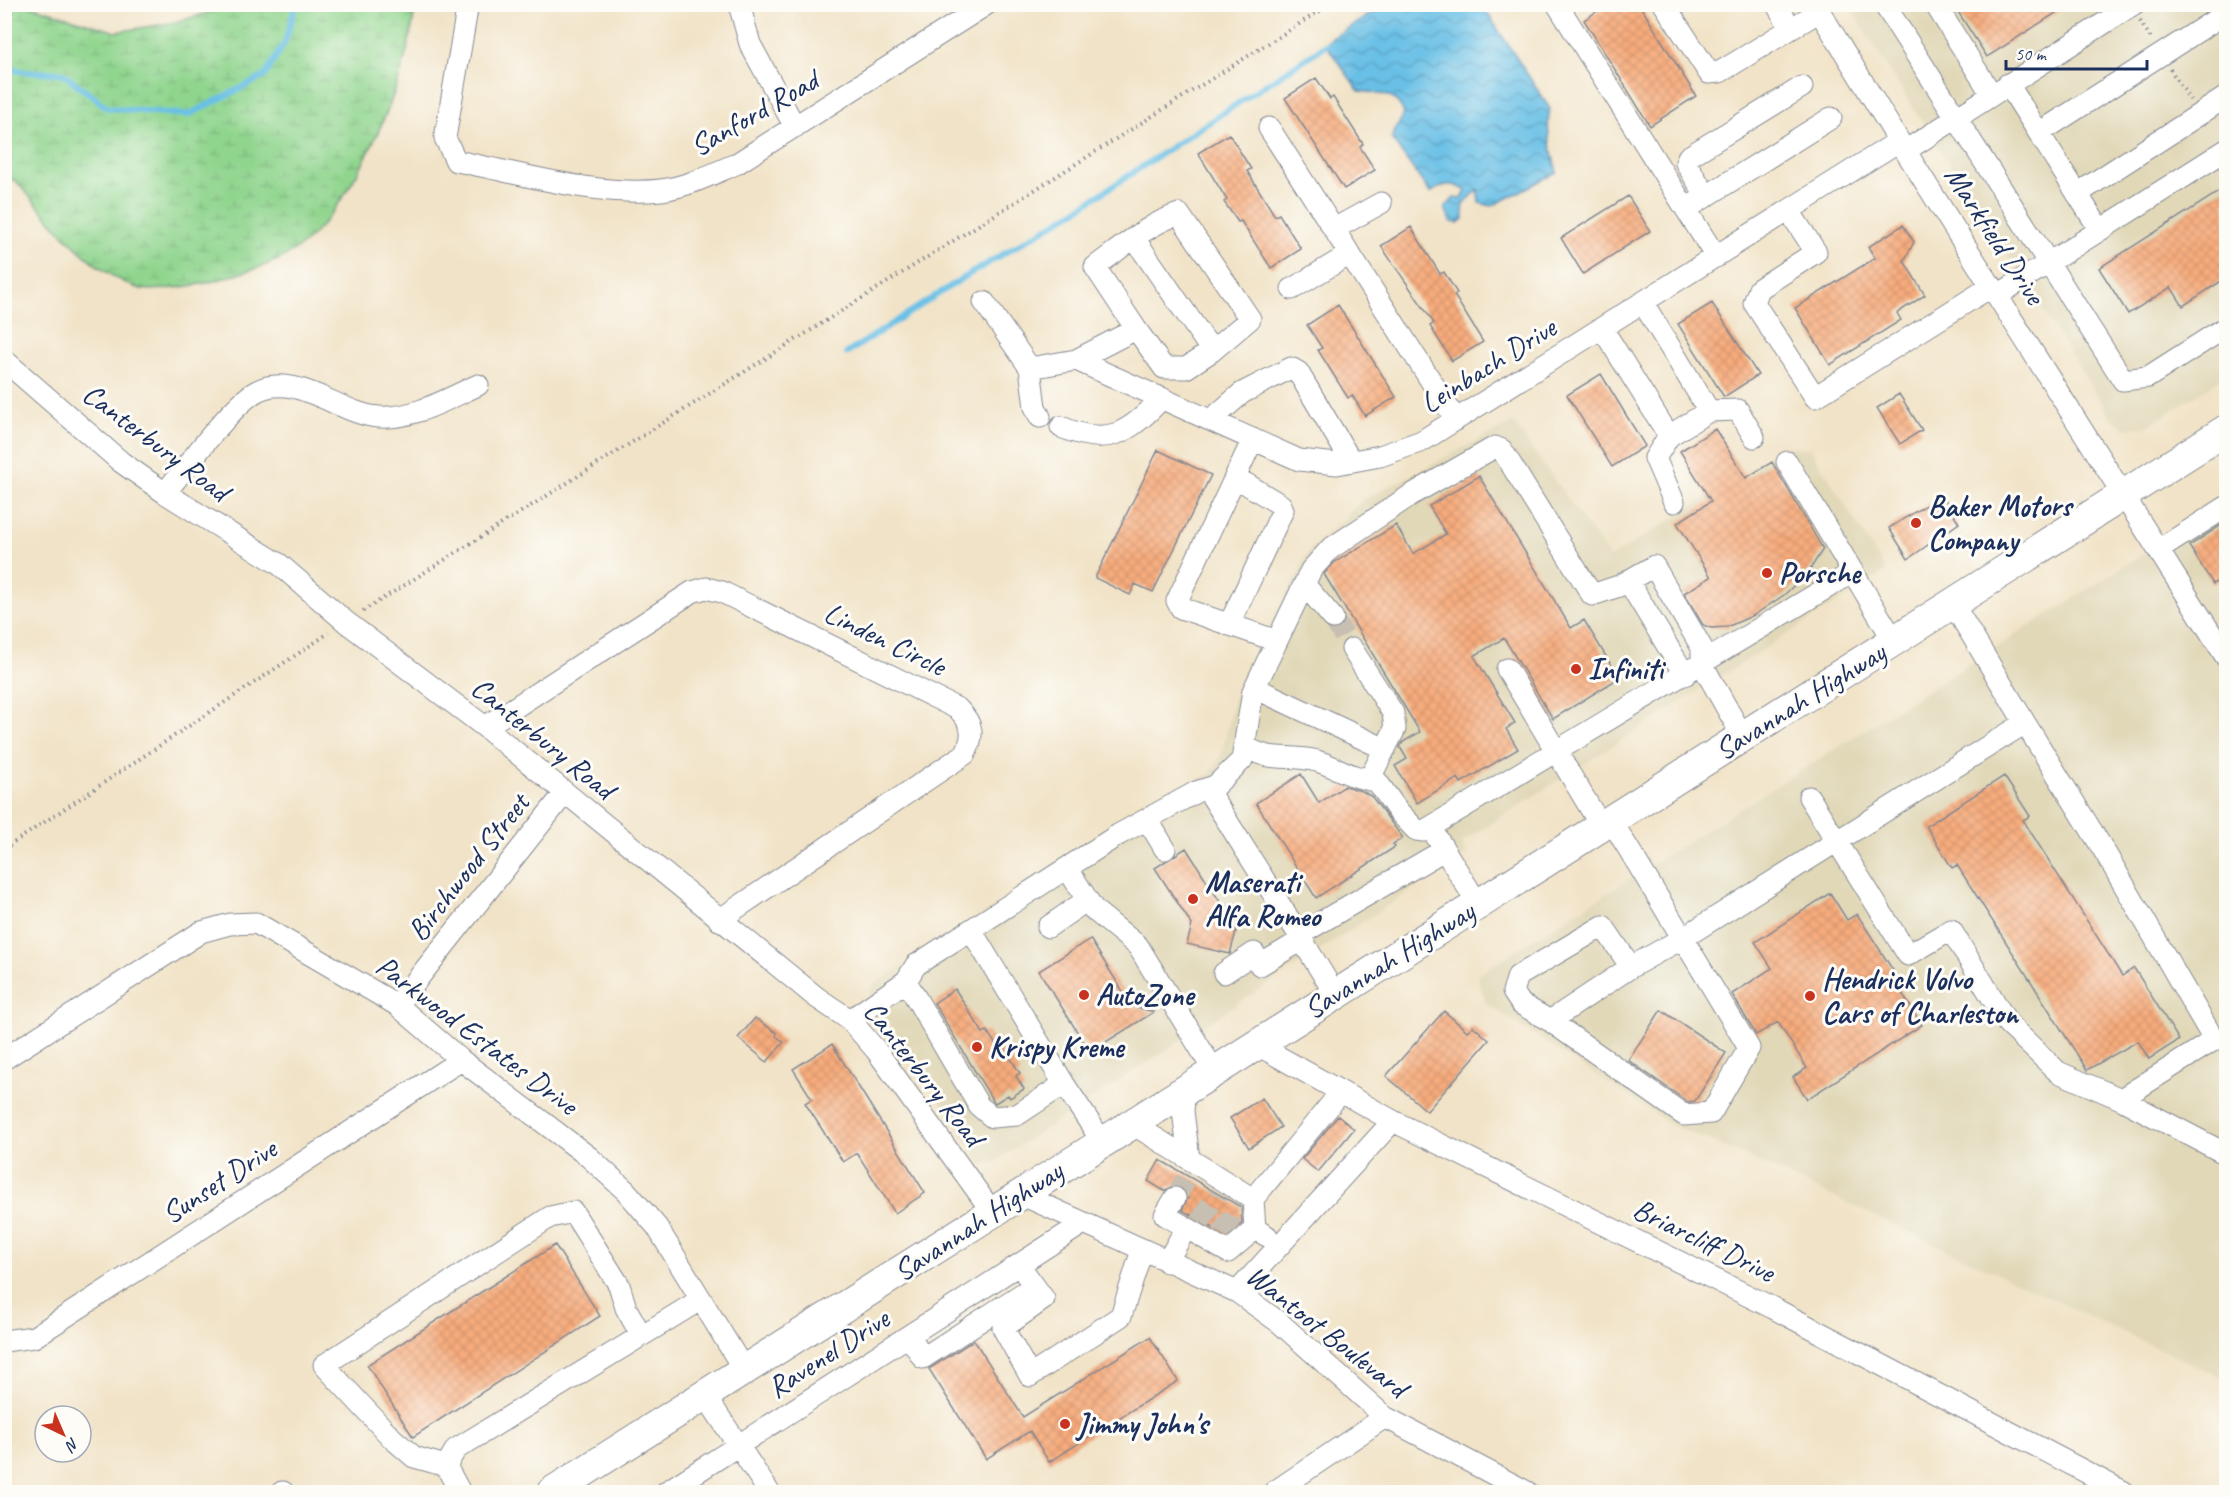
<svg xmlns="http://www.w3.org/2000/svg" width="2231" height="1497" viewBox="0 0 2231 1497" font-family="Caveat,sans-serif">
	<defs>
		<pattern id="wetland-marsh" width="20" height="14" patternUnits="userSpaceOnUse" patternTransform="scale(1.5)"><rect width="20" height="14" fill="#90d58e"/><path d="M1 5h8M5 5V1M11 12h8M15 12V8" fill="none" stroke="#7cb77d"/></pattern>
		<pattern id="water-waves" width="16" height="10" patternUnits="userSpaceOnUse" patternTransform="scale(1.5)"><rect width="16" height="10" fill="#69c0e6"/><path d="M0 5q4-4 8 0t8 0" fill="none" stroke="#569cbe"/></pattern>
		<pattern id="building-cross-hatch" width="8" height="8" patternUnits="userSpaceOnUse" patternTransform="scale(1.5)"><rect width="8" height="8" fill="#f7ac7c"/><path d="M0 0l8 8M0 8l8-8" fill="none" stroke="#d3946e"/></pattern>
	</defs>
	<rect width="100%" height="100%" fill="#fdfcf7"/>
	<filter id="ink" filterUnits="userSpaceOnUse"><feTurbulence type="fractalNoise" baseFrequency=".0167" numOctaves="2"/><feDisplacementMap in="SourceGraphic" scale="12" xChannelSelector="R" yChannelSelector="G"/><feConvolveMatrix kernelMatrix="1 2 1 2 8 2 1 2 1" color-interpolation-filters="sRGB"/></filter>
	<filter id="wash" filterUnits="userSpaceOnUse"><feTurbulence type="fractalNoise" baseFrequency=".008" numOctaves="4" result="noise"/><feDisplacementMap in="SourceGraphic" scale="24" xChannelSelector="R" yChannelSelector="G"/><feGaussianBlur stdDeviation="1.35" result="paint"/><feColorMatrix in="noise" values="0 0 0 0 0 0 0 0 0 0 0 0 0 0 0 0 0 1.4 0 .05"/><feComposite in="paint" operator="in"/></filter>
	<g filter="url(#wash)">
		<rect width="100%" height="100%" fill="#f1e3c7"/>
		<path fill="#e1d8b8" d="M1848,5H2226V376L2146,427L2125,428L2112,419Z
			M1513,422L1610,558L1786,447L1810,448L1886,571L1462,842L1467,854L993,1163L982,1165L869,993L874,984L1154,804L1209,774L1222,753L1236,692L1309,551L1363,500Z
			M2226,502V1380L1748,1157L1672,1125L1486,1003L1477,975Z"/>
		<path fill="url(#wetland-marsh)" stroke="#568276" stroke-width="1.5" d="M4,5H28L116,32L177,22L214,11L220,5H415C410,73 358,198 304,243C280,264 248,271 217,280C201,285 152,293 137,288C85,268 52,221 16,181L5,177Z"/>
		<path fill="url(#water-waves)" stroke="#4278a2" stroke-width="1.5" d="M1385,5H1482L1550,109C1545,130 1552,152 1557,172L1492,206L1479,203L1478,190L1463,204L1464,219L1458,223L1451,222L1445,208L1454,198H1462L1466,191C1452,181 1444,184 1430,193L1391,138L1404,114C1397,92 1379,94 1359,91L1326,45L1329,40Z"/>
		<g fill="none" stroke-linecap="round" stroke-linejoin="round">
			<path stroke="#69c0e6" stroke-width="6" d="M4,67L25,72L62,73L108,108L188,115L265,76L285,42L296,4
				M847,353L963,278L1075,211L1326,45"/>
		</g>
		<g id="blocks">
			<path fill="url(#building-cross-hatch)" d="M1608,4H1639L1696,96L1650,126L1584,20Z
				M1953,4H2070L1987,57Z
				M1316,78L1330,99L1333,97L1363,144L1360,147L1375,170L1344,189L1285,98Z
				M1229,134L1251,169L1247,171L1275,216L1279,214L1301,249L1271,268L1241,221L1238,222L1224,202L1227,200L1198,153Z
				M2226,187V278L2183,306L2171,287L2128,314L2099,268Z
				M1628,196L1650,231L1583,274L1561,238Z
				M1903,225L1914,242L1904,261L1925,295L1897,313L1901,320L1830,365L1795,308L1875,258L1868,247Z
				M1411,227L1440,274L1444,272L1457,293L1454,295L1483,342L1452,361L1430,326L1434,323L1381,246Z
				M1712,303L1758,375L1724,397L1678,324Z
				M1338,305L1396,397L1365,416L1352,395L1348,398L1318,350L1322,348L1307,325Z
				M1601,374L1645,446L1612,467L1567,395Z
				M1899,394L1922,430L1900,444L1877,408Z
				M1715,429L1746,478L1772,462L1823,549L1809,571L1784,595L1754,615L1727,627L1711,628L1703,625L1684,593L1711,577L1677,523L1711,501L1680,451Z
				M1158,450L1211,475L1153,592L1135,584L1130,595L1095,578Z
				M1479,476L1571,628L1584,620L1619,678L1553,719L1504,638L1474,656L1515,723L1506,729L1518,749L1461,783L1458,778L1417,803L1395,766L1407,759L1400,747L1403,742L1420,732L1324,574L1335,562L1396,525L1413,554L1446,534L1429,506Z
				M1942,495L1959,523L1908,559L1889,528Z
				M2226,522V576L2213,584L2189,546Z
				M1301,774L1319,803L1345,786L1364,792L1372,797L1403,838L1393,844L1395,847L1316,898L1256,803Z
				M2004,776L2030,816L2023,820L2122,976L2134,968L2179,1040L2149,1059L2138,1041L2087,1070L1957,865L1952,868L1926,826Z
				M1186,848L1222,905L1242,909L1230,954L1187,944L1192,925L1155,868Z
				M1830,893L1847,920L1857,914L1896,975L1892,977L1922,1025L1807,1099L1793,1077L1807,1068L1778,1022L1756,1035L1732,994L1772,968L1755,942Z
				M1090,939L1132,1006L1154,1012L1090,1052L1039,971Z
				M955,989L983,1033L987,1031L998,1048L1002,1045L1020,1073L1016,1076L1024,1089L1010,1098L1008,1095L995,1103L993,1101L934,1003Z
				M1661,1010L1726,1053L1695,1101L1688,1102L1628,1060Z
				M1444,1011L1467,1031L1473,1026L1489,1040L1427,1111L1386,1076Z
				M755,1018L777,1033L776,1036L784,1042L767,1062L738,1038Z
				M832,1044L925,1193L895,1213L857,1153L843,1162L805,1103L812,1099L793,1069Z
				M1262,1098L1281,1127L1249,1148L1230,1118Z
				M1338,1116L1354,1129L1318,1172L1302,1159Z
				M1160,1160L1241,1207L1242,1223L1227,1236L1182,1210L1188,1198L1182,1187L1175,1185L1164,1191L1148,1181Z
				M555,1245L600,1316L413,1437L367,1365Z
				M1150,1337L1178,1381L1049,1462L1030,1431L986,1459L929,1369L974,1340L1023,1417Z"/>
		</g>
	</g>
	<g filter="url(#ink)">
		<use href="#blocks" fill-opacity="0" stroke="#868992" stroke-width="1.5"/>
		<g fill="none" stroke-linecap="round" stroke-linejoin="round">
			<path stroke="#c6bfb2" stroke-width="21" stroke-dasharray="21 10" stroke-linecap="butt" d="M1333,618L1352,649
				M1175,1198L1188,1176
				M1200,1222L1217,1194
				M1222,1234L1238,1206"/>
			<g stroke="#868992" stroke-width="23">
				<path id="minor" d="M468,4L445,138L456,161C521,173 596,197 661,190C687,187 712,174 736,164L987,4
					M739,4L750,44L795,127
					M1557,4L1716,257
					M1664,4L1709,73L1720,72L1820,11
					M1776,4L1791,28
					M1815,4L1899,141L2226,657
					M1884,4L2123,380L2148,377L2226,327
					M1935,4L1992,95
					M2008,84L2100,230
					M1269,128L1456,420
					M2039,133L2226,13
					M1905,151L2134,4
					M2077,194L2226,97
					M1706,196L1686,163L1688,157L1802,87
					M1694,204L1831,118
					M1789,211L1816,252L1759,289L1754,303L1815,397L1992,286
					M1334,229L1381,203
					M1134,238L1212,351
					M1292,289L1350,254
					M1998,295L2226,150
					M984,302L1030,368
					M1602,328L1669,436L1709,411L1643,303
					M4,360L121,462L165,493L279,564L346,622L485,727L816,997L850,1020L876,1050L993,1213
					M1076,360L1299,460L1337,464L1380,456L1422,441L1899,141
					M1709,411L1738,410L1754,437
					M1040,417L1035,407L1030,368L1076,360L1136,329L1095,267C1121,248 1148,224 1179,214L1250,319L1212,351L1186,368H1164L1136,329
					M1211,420L1242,393L1291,368L1298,372L1351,461
					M1061,427C1108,447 1128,434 1162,398
					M1669,436L1655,458L1674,502
					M1253,439L1177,601L1181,608L1277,641
					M1787,462L1894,641
					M165,493C185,469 232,404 257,391C296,371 341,415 379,417C414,419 447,399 478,385
					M2160,549L2226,507
					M1628,581L1685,675
					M1304,584L1333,618
					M1229,625L1283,510L1281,505L1235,477
					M1352,649L1393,713L1395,729L1369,780
					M1507,669L1601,826
					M1255,688L1385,749
					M485,727L692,592L706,588L722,592L958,709C973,724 975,735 965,754L719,920
					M1244,746C1274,764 1287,753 1317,761C1337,767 1355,780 1376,780L1398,811L1416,830L1424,831L1853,572
					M1207,789L1299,935L1444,850
					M1809,797L1908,955L1951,930L2008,1024L2058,1072L2121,1099L2214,1040L2106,854L2025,723
					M1147,819L1165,849
					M1611,820C1657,896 1703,971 1749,1048L1711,1113L1684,1115L1550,1021L1521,1004L1513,992L1518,976L1603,926L1631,967L1683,938L2025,723L1953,604
					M1437,838L1478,904
					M1067,868L1094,910L1138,946L1214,1071
					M1048,927L1087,900
					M971,930L1064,1084L1102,1141
					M1299,935L1335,994
					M1224,973L1254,953L1260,965L1302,940
					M906,981L979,1106L992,1117L1017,1115L1064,1084
					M397,1005L564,794
					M850,1020L906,981L916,965L1118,835L1196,792L1215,786L1242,760L1253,691L1311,570L1330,549L1411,495L1495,447L1502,450L1592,595L1619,586L1654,566L1702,648V664L1743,737
					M1550,1021L1631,967
					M1256,1044L1393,1121L1773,1308L2124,1492
					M4,1059L201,932L230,924L256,923L397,1005L461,1060L589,1157L626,1191L657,1227L744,1370
					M2121,1099L2226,1154
					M1131,1123L1189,1159L1183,1111L1185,1089
					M1189,1159L1253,1199
					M1020,1194L1237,1292L1280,1323L1385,1417L1527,1492
					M1175,1198L1165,1215L1228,1252L1255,1229L1267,1236
					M1255,1229L1253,1199L1341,1092
					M1167,1262L1186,1228
					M1019,1265L1044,1299L1003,1328L1030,1376L1121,1316L1142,1250
					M1237,1292L1393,1121
					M909,1336L923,1358L1034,1286
					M4,1341L34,1337L461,1060
					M705,1395L769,1492
					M446,1466L414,1457L392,1438L324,1365L550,1217L573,1212L619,1285L626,1308L641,1335
					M282,1492H283
					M460,1492L446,1466L456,1449L700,1300
					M666,1492L1082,1224
					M1274,1492L1385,1417"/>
			</g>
			<g stroke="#868992" stroke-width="32">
				<path id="highway" d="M552,1492L2226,430"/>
			</g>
			<path stroke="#868992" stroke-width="4" stroke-dasharray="1.5 4.5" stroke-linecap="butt" d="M2140,21L2152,40
				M2170,69L2190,100
				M363,611L1331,4
				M4,849L329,633"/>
			<use href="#minor" stroke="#fff" stroke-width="21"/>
			<use href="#highway" stroke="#fff" stroke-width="30"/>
		</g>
	</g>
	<g fill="#c8321e" stroke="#fdfcf7" stroke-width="2">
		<circle cx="1916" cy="523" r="6"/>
		<circle cx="1767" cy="573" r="6"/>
		<circle cx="1576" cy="669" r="6"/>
		<circle cx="1193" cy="899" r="6"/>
		<circle cx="1084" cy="995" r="6"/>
		<circle cx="1810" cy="996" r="6"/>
		<circle cx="977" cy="1047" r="6"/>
		<circle cx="1065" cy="1424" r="6"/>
	</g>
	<g text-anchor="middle" stroke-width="6" stroke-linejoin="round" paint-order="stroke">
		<g font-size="30" fill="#1b2f5e" stroke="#fdfcf7">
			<text transform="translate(754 113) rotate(-30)" y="10">Sanford Road</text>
			<text transform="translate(1995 235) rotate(57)" y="10">Markfield Drive</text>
			<text transform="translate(1488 365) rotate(-32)" y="10">Leinbach Drive</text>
			<text transform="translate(156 442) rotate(37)" y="10">Canterbury Road</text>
			<text transform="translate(885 639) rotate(26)" y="10">Linden Circle</text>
			<text transform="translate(1800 701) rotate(-32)" y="10">Savannah Highway</text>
			<text transform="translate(543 738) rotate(39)" y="10">Canterbury Road</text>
			<text transform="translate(468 867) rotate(-52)" y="10">Birchwood Street</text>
			<text transform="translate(1389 960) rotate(-32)" y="10">Savannah Highway</text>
			<text transform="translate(477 1035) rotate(37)" y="10">Parkwood Estates Drive</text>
			<text transform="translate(924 1073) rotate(52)" y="10">Canterbury Road</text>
			<text transform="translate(219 1181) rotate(-33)" y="10">Sunset Drive</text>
			<text transform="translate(978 1221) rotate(-33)" y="10">Savannah Highway</text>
			<text transform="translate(1704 1240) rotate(26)" y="10">Briarcliff Drive</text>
			<text transform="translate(1327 1331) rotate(38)" y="10">Wantoot Boulevard</text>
			<text transform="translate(828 1353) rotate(-33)" y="10">Ravenel Drive</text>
		</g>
		<g font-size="30" font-weight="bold" fill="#1b2f5e" stroke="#fdfcf7" text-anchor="start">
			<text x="1928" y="516">Baker Motors<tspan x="1928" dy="34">Company</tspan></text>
			<text x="1779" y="583">Porsche</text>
			<text x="1588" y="679">Infiniti</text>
			<text x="1205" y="892">Maserati<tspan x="1205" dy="34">Alfa Romeo</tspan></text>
			<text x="1822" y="989">Hendrick Volvo<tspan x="1822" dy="34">Cars of Charleston</tspan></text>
			<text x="1096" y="1005">AutoZone</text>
			<text x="989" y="1057">Krispy Kreme</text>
			<text x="1077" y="1434">Jimmy John's</text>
		</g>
	</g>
	<rect width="2231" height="1497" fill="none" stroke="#fdfcf7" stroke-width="24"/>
	<g transform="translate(63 1434) rotate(136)"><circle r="28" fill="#fdfcf7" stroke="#a3aaba" stroke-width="1.5"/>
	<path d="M0-4.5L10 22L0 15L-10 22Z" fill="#c8321e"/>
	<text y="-9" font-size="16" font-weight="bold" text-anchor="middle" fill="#1b2f5e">N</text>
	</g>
	<path d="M2006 60v9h141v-9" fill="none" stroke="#1b2f5e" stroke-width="3"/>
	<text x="2015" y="60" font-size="18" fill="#1b2f5e" stroke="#fdfcf7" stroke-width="4.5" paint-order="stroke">50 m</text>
</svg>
